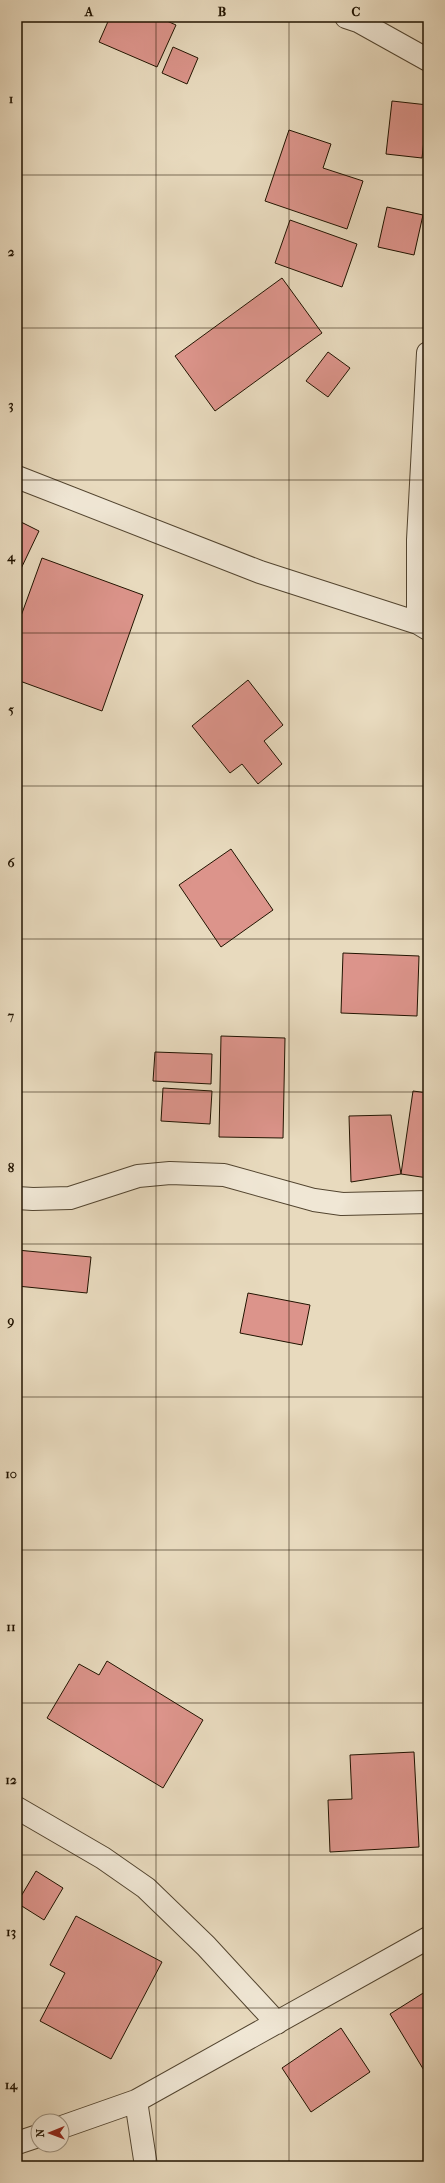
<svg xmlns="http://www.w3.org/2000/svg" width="445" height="2183" viewBox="0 0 445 2183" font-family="'IM FELL French Canon',serif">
	<rect width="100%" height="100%" fill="#e8dabe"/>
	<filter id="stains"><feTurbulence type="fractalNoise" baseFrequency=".005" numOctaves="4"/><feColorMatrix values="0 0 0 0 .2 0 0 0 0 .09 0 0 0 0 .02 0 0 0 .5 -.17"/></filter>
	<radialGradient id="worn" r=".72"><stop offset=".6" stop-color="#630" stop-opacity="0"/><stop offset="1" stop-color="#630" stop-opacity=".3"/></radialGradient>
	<path fill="#dc948b" stroke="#211300" d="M110,17H158L176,25L157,67L99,42Z
		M173,47L198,58L187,84L162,73Z
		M392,101L428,105L422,158L386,154Z
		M289,130L331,144L323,168L363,181L347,229L265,201Z
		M387,207L423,215L414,255L378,247Z
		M290,220L357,244L342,287L275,263Z
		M282,278L322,333L215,411L175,356Z
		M328,352L350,368L328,397L306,381Z
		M17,520L39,531L17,577Z
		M42,558L143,595L102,711L17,680V627Z
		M248,680L283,725L264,741L282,764L258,784L242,764L230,773L192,726Z
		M231,849L273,910L221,947L179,885Z
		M343,953L419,956L417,1016L341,1013Z
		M221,1036L285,1038L283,1138L219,1137Z
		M155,1052L212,1054L211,1084L153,1081Z
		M163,1088L212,1091L210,1124L161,1121Z
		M413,1091L428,1093V1178L401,1174Z
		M391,1115L401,1174L351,1182L349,1116Z
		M17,1250L91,1257L87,1293L17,1286Z
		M248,1293L310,1305L302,1345L240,1333Z
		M107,1661L203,1720L163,1788L47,1718L79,1664L99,1675Z
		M414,1752L419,1847L330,1852L328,1800L352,1799L350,1755Z
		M36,1871L63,1888L44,1920L17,1903Z
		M76,1916L162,1962L111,2059L40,2021L65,1973L50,1965Z
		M428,1990V2077L390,2014Z
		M341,2028L370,2072L311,2112L282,2068Z"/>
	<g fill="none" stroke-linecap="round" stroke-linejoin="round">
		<g stroke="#534530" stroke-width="24">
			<path id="minor" d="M346,17L358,21L428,60
				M17,477L260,572L418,623L428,629
				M418,623V540L428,353
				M17,1198L33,1199L70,1198L138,1176L170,1173L224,1175L314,1200L342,1204L428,1202
				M17,1808L103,1858L146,1888L206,1946L277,2023
				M136,2101L146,2166
				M62,2127L136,2101L428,1938
				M17,2143L38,2136"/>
		</g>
		<use href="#minor" stroke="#f0e7d5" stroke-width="22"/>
	</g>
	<path fill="none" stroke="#211300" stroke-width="1" stroke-opacity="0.55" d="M156,17V2166M289,17V2166M17,175H428M17,328H428M17,480H428M17,633H428M17,786H428M17,939H428M17,1092H428M17,1244H428M17,1397H428M17,1550H428M17,1703H428M17,1855H428M17,2008H428"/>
	<rect width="445" height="2183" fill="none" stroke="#e8dabe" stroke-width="44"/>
	<g transform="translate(50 2133) rotate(269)"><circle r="19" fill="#f0e7d5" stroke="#9d9280"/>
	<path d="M0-3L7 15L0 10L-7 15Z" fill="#8f2418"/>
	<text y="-6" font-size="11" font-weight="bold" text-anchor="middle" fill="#211300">N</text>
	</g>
	<rect x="22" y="22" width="401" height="2139" fill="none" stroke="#211300" stroke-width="1.5"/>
	<g font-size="13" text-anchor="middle" font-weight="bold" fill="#211300">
		<text x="89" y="16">A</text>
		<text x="222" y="16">B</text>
		<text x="356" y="16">C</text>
		<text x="11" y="103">1</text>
		<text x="11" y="256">2</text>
		<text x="11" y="409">3</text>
		<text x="11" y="561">4</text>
		<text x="11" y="714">5</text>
		<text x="11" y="867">6</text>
		<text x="11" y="1020">7</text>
		<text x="11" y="1172">8</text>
		<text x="11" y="1325">9</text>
		<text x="11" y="1478">10</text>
		<text x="11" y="1631">11</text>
		<text x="11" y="1784">12</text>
		<text x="11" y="1936">13</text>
		<text x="11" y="2089">14</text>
	</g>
	<rect width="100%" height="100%" filter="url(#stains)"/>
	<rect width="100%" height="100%" fill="url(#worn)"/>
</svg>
